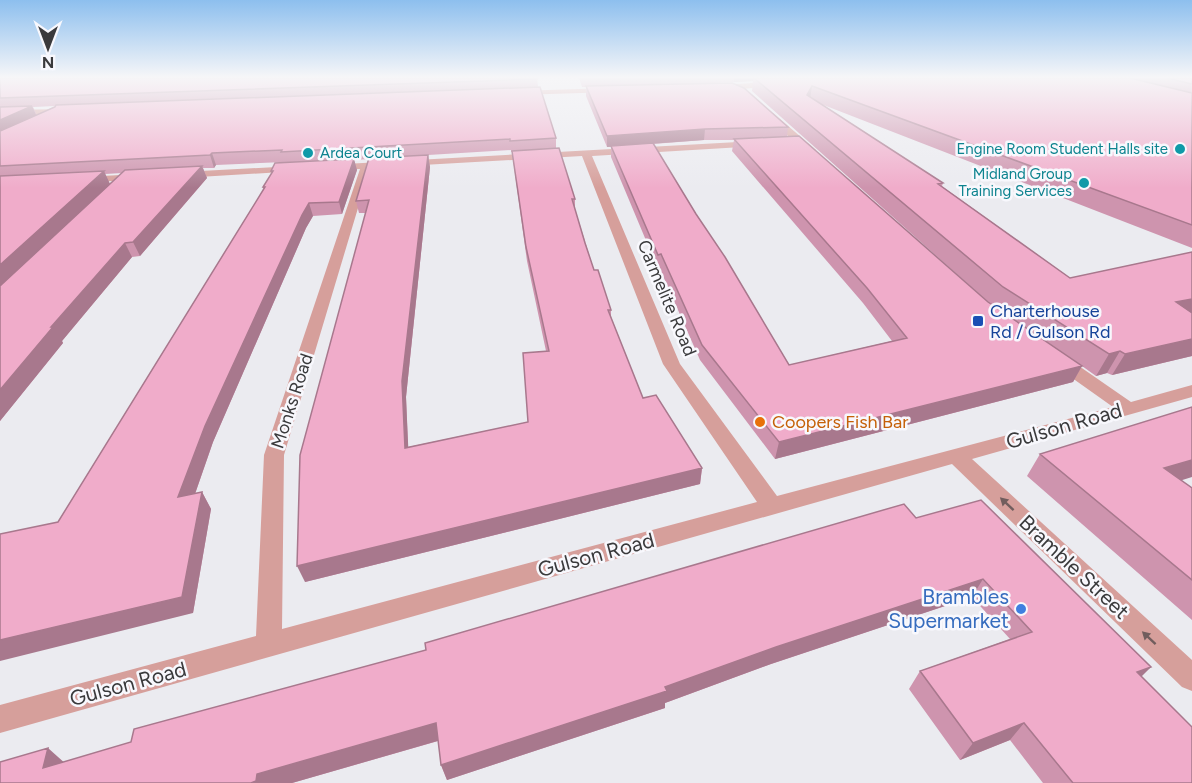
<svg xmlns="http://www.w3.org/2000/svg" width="1192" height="783" viewBox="0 0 1192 783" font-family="Figtree,sans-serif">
	<rect width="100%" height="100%" fill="#ebebf0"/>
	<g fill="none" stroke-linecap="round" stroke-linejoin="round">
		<path fill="#d69f9b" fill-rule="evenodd" d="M777,81H780V85L732,90L714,87C718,85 767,82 777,81Z
			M610,88H613V92L517,95L513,93L517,91Z
			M70,109L71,111L67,114L0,116V110Z
			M767,113H773L816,150V154H808L767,117Z
			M756,141L761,144L759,146L592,156L680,364L777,496L1113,407L1051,363L1049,359L1051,355H1063L1131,402L1192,385V397L972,459L1192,660V691L1182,687L952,464L0,733V705L256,636L264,455L360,169L331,170L326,167L327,165ZM582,156L663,364L757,502L282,629L284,455L370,168Z
			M295,166L300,169L299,171L182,178L177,175L182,172Z
			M139,174L144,177L143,179L83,183L78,180L83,177Z"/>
	</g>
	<path fill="#ce94ae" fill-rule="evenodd" d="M0,78H537L538,87L556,138V148L575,199V209L594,270L611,310V317L643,398L702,468L700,484L305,582L366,213H359L356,201L369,159L354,160L357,170L342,214L313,216L306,228L213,442L195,494L202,492L211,509L193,613L58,522L264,190L263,187L272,173L271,171L284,162L216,165L214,168H203L207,178L140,256L132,257L62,341L63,343L0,421ZM55,106L37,115L33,107ZM511,150V152H512L527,261L546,351L528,422L408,447L406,397L430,167L428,155ZM122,173L110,184L105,174Z
		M579,78H1192V248L821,104L943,183L942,186L1070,278L1192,252V356L1112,375L1107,373L1096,376L1082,366L1073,382L775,459L700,360L660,269H658L611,157V147H607L586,96V87H582ZM753,81L752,91L988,302L787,137L788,127L694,84ZM704,140H734L732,151L863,303L892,341L789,365L696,214L653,144Z
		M1040,454L1181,480L1192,488V620L1027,476Z
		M916,518L1151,667L1141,676L1192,783H1043L1010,740L960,760L909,689L920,671L1010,639L972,597L771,664L665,703V708L447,780L441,765L438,741L292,783L64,762Z"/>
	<path fill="#a8788d" d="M734,78H754L753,81L734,82Z
		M812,86L810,99L807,95Z
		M32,106L37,117L0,134V120Z
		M705,129L704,140L607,147V136Z
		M212,153L216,165L214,168L210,155Z
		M428,155L430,167L406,397L409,464L405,448L402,381Z
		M354,159L357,170L342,214L339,202Z
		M202,166L207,178L140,256L133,242Z
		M104,171L110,184L0,289V265Z
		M309,203L313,216L306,228L213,442L188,514L178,497L205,426L302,215Z
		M125,243L132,257L62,341L63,343L0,421V390L51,327Z
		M1192,299V316L1176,302Z
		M1192,339V356L1112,375L1125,354Z
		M1120,351L1107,373L1096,376L1109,354Z
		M1082,366L1073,382L775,459L779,442Z
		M1192,460V477L1147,491L1164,468Z
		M702,468L700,484L305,582L297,566Z
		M202,492L211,509L193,613L0,661V640Z
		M983,579L972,597L771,664L665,703V708L447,780L441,765L776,647Z
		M1151,667L1133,685L1137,672Z
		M436,723L441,740L292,783H251L257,774Z
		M1024,723L1010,740L960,760L973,743Z
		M48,748L67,765L43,768Z"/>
	<path fill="#f0acca" stroke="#a8788d" stroke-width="1.5" d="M0,78H537V79L0,98Z
		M754,78H1130L1192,93V225L812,86L807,95L943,183L938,184L1070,278L1192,252V299L1176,302L1192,313V339L1125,354L1120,351L1109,354L1003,287Z
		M1167,78H1192V84Z
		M732,83L744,88L788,127L705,129L607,136L586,86Z
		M540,87L556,138L510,141V139L281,152L282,150L212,153L210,155L0,166V131L55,107L56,105Z
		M32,106L0,120V107Z
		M799,136L988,302L1082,366L779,442L702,345L661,254L658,255L611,146L653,143L696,214L725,257L789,365L907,338L867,288L734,139Z
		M559,148L575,199H572L585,243L594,270H598L611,310H608L643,398L656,395L702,468L297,566L300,455L369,200L356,201L369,158L428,155L402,381L405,448L528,422L523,353L549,351L526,247L512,151Z
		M354,159L339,202L309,203L302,215L205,426L178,497L202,492L182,597L0,640V534L58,522L265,187H263L273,171H271L275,163Z
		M202,166L133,242L125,243L51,327H53L0,390V286L125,170Z
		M104,171L0,265V176Z
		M1192,407V460L1164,468L1192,488V580L1040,454Z
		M981,500L1151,667L1137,672L1192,727V783H1073L1024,723L973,743L920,671L1032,632L983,579L776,647L665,687L667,691L441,765L436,723L257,774L256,781L251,783H0V762L48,748L43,768L131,742L134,729L426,650L425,643L904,504L916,518Z"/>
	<defs><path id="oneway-solid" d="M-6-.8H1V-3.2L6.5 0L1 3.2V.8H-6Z" transform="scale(1.5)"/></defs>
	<g fill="#715d5d">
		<use href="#oneway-solid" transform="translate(1007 504) rotate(-137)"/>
		<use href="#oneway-solid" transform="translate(1149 638) rotate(-137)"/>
	</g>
	<linearGradient id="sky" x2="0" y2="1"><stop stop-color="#8dbfee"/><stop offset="0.41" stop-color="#f6f6f8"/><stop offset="1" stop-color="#f6f6f8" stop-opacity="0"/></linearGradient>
	<rect width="1192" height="188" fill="url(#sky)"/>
	<g fill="#0f9aa8" stroke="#f8f8fd" stroke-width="2">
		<circle cx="1180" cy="149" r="6"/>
		<circle cx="308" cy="153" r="6"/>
		<circle cx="1084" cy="183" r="6"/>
	</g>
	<rect fill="#1a4fb4" stroke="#f8f8fd" stroke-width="2" x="972" y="315" width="12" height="12" rx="3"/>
	<circle fill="#e8710a" stroke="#f8f8fd" stroke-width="2" cx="760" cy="422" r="6"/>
	<circle fill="#3f7fe0" stroke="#f8f8fd" stroke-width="2" cx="1021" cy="609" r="6"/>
	<g text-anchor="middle" stroke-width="5" stroke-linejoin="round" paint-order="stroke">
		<g font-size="15" fill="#0d838f" stroke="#f8f8fd" text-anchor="end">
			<text x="1168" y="154">Engine Room Student Halls site</text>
			<text x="320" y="158" text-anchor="start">Ardea Court</text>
			<text x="1072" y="179">Midland Group<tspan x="1072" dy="17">Training Services</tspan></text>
		</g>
		<g font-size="18" fill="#3a3a3c" stroke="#f8f8fd">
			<text transform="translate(667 298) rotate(67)" y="6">Carmelite Road</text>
			<text transform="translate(292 401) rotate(-72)" y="6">Monks Road</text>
		</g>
		<g font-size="18" fill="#164399" stroke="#f8f8fd" text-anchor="start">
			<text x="990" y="317">Charterhouse<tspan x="990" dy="21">Rd / Gulson Rd</tspan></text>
		</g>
		<g font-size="18" fill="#c56008" stroke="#f8f8fd" text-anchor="start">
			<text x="772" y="428">Coopers Fish Bar</text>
		</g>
		<g font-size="21" fill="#3a3a3c" stroke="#f8f8fd">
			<text transform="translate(1064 426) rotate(-16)" y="7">Gulson Road</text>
			<text transform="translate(596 555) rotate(-15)" y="7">Gulson Road</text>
			<text transform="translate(1074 567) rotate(43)" y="7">Bramble Street</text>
			<text transform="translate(128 684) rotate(-15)" y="7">Gulson Road</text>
		</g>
		<g font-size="21" fill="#366cbe" stroke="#f8f8fd" text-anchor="end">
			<text x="1009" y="604">Brambles<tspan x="1009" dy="24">Supermarket</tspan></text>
		</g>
	</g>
	<g transform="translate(48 48) rotate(180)" stroke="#f8f8fd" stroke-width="4.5" paint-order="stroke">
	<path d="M0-4.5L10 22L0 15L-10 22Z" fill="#3a3a3c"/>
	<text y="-9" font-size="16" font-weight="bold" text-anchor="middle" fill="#3a3a3c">N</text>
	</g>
</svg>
